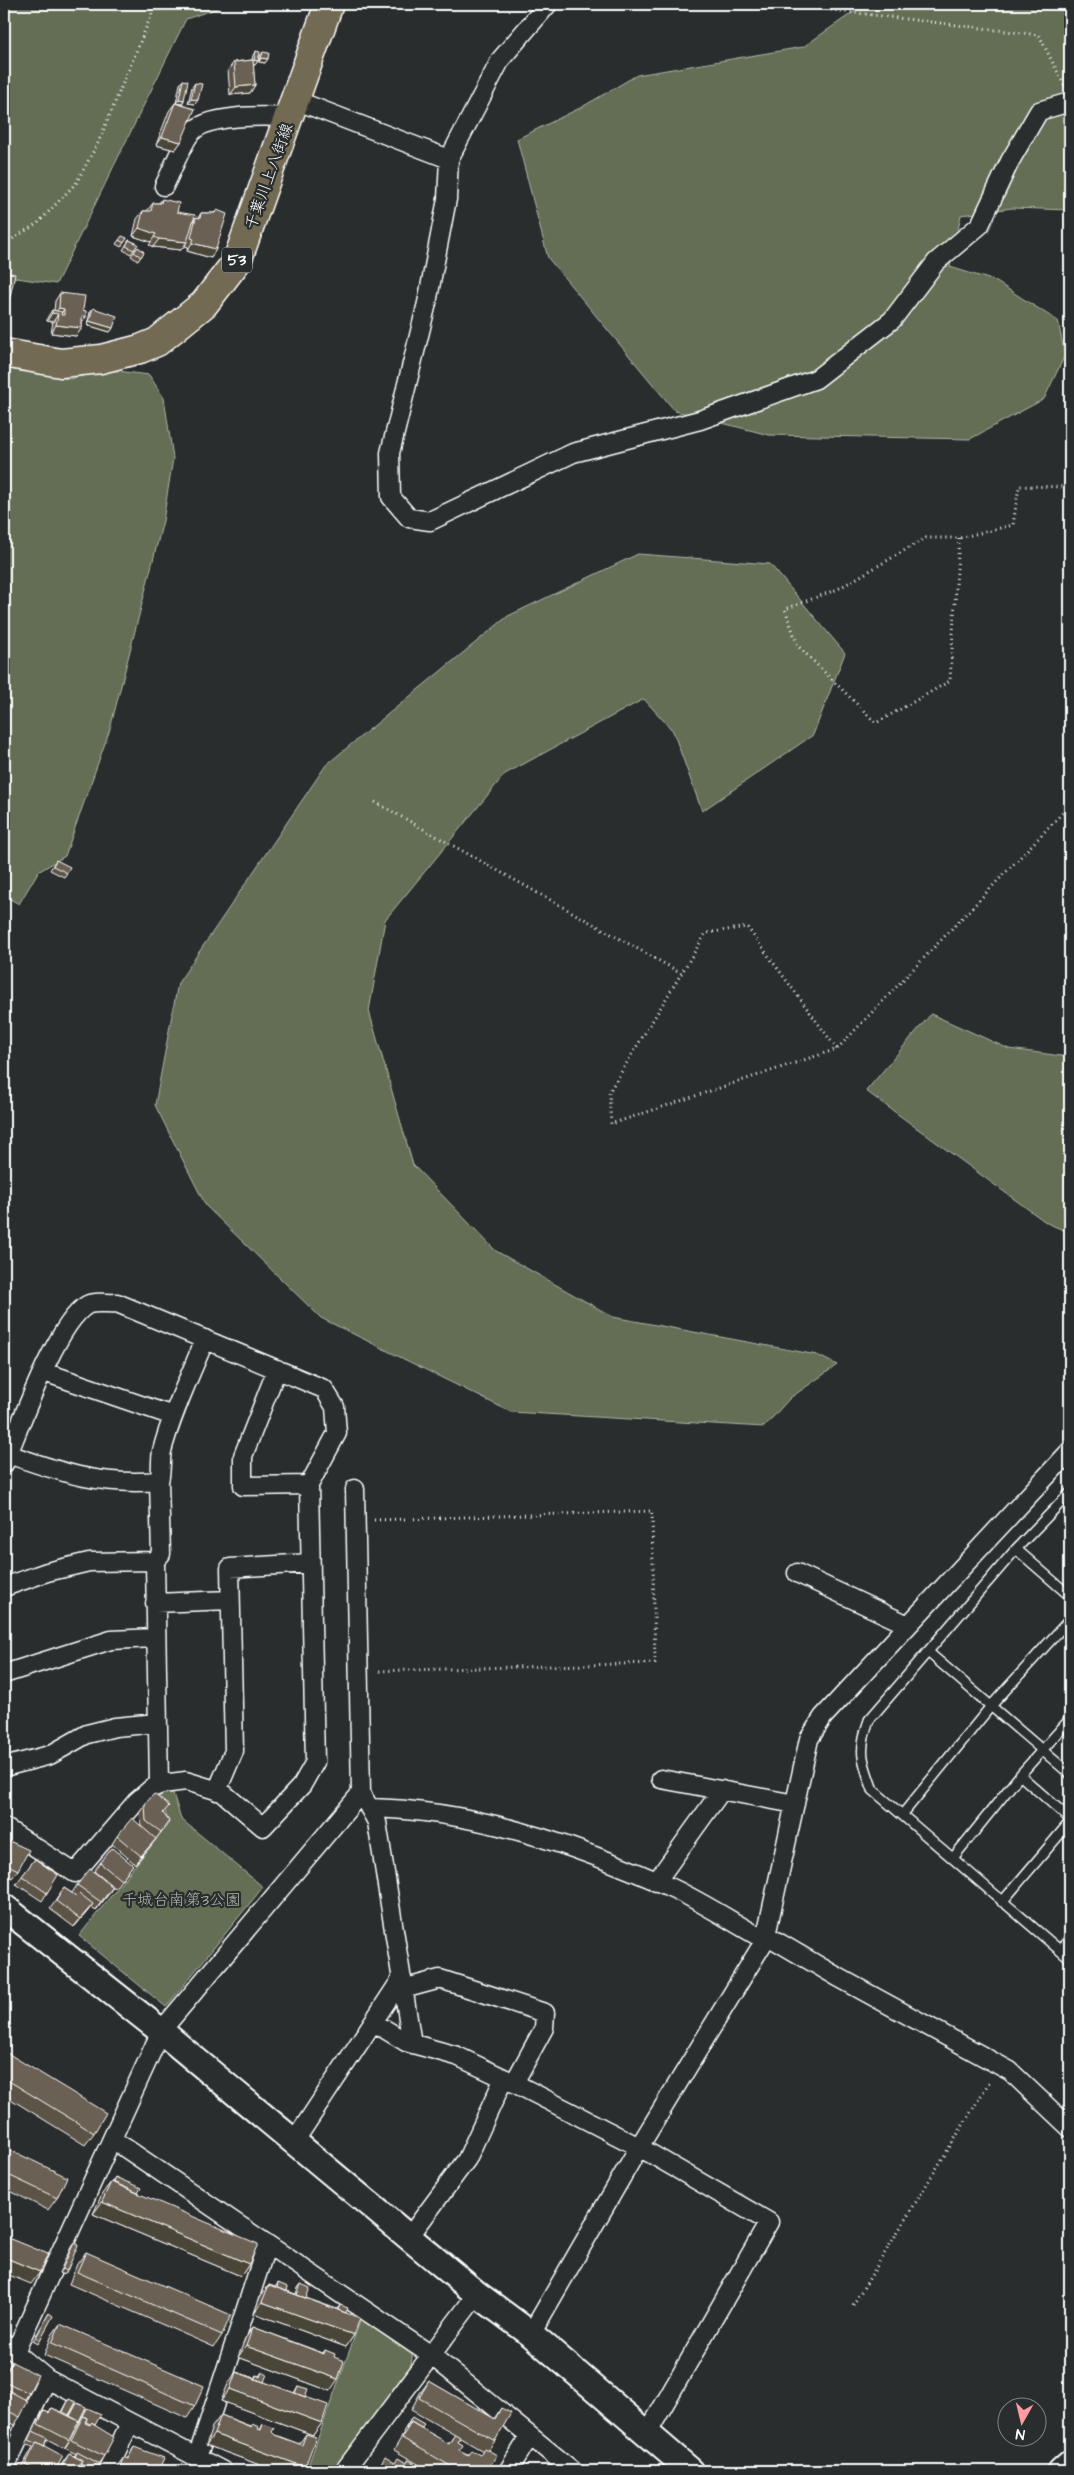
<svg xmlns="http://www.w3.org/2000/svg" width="1074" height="2475" viewBox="0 0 1074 2475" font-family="'Architects Daughter','Klee One',sans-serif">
	<rect width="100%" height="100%" fill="#2a2d2e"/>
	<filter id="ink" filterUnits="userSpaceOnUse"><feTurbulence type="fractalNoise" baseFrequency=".02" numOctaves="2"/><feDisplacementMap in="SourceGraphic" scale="10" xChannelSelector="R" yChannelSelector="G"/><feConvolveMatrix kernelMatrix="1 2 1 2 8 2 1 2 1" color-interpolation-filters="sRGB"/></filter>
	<g filter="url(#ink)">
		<path fill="#636e54" stroke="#b1b6aa" d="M4,4H229L186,19L56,284L4,276Z
			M865,4H1070V210L1012,208L961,215L950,267L995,281L1058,321L1065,355L1044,399L970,439L769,435L675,411L548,258L517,139L582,107L637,75L803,47Z
			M4,368L69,379L110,370L149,375L164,398L173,458L163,521L110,729L65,856L38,872L19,904L10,899L4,904Z
			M638,554L770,564L845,653L813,735L702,811L673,731L644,699L505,774L385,920L369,1011L413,1165L496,1251L613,1317L817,1355L837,1365L790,1398L764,1427L511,1412L321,1318L206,1206L155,1105L178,983L326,765L508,616Z
			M931,1014L1009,1049L1069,1057L1070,1055V1233L1047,1223L866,1091Z
			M171,1787L181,1819L263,1887L166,2007L79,1936L169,1823L158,1792Z
			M362,2316L413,2350L411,2365L332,2471H306Z"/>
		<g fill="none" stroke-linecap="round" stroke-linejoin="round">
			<g stroke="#fff" stroke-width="12">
				<path id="lane" d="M1070,1493L1016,1549L869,1720C858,1750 862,1761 873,1790L1070,1959
					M1016,1549L1070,1596
					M928,1652L1070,1774
					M1020,1775L1070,1819
					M902,1815L991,1706L1070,1619
					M953,1858L1020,1775L1070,1719
					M1002,1902L1070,1822
					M1060,1950L1070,1938"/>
			</g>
			<g stroke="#fff" stroke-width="21">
				<path id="street" d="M548,4L501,59L449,159L447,199L427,303L390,453L391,497L409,518L430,521L573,453L700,420L816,379L892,320L936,262L980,225L1010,161L1039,111L1070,102
					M295,100L449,159
					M164,186C172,171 181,146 190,134C206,113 266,116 290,117
					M277,1369L243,1456V1486L309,1485
					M44,1372L173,1416
					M8,1454C63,1473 99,1486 159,1481
					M4,1464C19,1429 56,1323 87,1305C94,1301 108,1304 117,1303L324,1389L335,1407L337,1433L309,1485L315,1762L302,1785L263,1827L222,1792L186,1781L162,1784L152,1788L136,1802L75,1873L4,1827
					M797,1573L908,1625
					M4,1587L47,1572L89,1562L155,1561
					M155,1603L230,1600
					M4,1674L111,1640L155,1638
					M4,1767L50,1755L87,1734L115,1727L157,1723
					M661,1779L795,1804
					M159,1785L155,1561L161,1554L159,1481C162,1471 160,1461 162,1451C172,1413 190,1376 205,1339
					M217,1791L234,1751L230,1568L310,1563
					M365,1800L377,1822L412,2044
					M369,1808C475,1810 576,1845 672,1888C704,1903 734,1923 765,1940
					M656,1882L722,1790
					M766,1935L836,1976L1010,2071L1070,2128
					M403,1989L440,1979L545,2013L544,2028L514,2083
					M373,2022L406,2042L457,2056L514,2083L639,2147L769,2222L647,2434
					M112,2139L431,2355L573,2471
					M294,2142L402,1978
					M409,2237L467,2159L504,2078
					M531,2334L639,2147L765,1940L809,1739L823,1717L1070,1451
					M4,2343L47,2379L223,2471
					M15,2352L161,2031L361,1793L355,1489
					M197,2458L267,2244
					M4,2470L47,2379
					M107,2471L130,2423
					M344,2471L477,2294
					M508,2471L530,2436"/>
			</g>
			<g stroke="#fff" stroke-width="29">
				<path id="secondary" d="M4,1907L161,2031L477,2294L531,2334L691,2471
					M1061,2471L1070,2463"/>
			</g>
			<g stroke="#fff" stroke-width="31">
				<path id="primary" d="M4,353L61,363L101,359L140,349L157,342L204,304L237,261L329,4"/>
			</g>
			<path stroke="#fff" stroke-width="3" stroke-dasharray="1 4" stroke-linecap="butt" d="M814,4L815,8L1039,35L1065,87
				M4,244L38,223L76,183L98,143L156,4
				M959,538L950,681L876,723L798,646L785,609L838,589L926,538H959L1013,525L1019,486L1070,487
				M375,802L681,973
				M837,1049L747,927L706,933L609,1092L611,1124L837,1049L1070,805
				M374,1520L652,1511L655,1663L376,1671
				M853,2305L990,2081
				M165,2471L169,2463"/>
			<use href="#lane" stroke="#2a2d2e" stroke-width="9"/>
			<use href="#street" stroke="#2a2d2e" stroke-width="18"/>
			<use href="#secondary" stroke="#2a2d2e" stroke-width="25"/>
			<use href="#primary" stroke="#736b52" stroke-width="28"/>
		</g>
		<path fill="#5b5347" stroke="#fff" fill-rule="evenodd" d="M256,51L258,61L255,65H253L255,85L250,93L230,95L228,70L234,62L252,60L253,55Z
			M263,52L265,63L259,62L260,56Z
			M183,80L184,100L182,104L181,142L175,150L156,145L169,111L175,103H176L180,84Z
			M195,83V104L188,103L192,87Z
			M162,199L177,212L194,221L196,217L198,218L201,213H214L217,210L216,249L211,258L187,251L188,247L185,246L186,244L181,250L153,247L149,245L151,242L133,236L137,219L143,211H147L153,203H159Z
			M127,238L121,247L116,244L119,240Z
			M129,240L138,244L131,254L123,250Z
			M138,247L144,252L138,261L131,256Z
			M60,293L83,310L86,317L82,322V328L76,336L51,333L53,322L47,321V318L52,310L54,311L55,301Z
			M93,308L113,328L110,332L87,325L90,312Z
			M56,860L67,873L64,877L50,870Z
			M145,1804L163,1814L169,1821L150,1847L135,1864L112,1844L117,1836L141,1825L140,1812Z
			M7,1840L18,1870L12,1878L4,1874V1845Z
			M35,1859L47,1893L42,1901L16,1884Z
			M100,1863L133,1865L115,1888L94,1871Z
			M77,1885L108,1895L96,1910L91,1907L87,1912L74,1927L50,1909L64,1888L72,1893Z
			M4,2051L94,2133L85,2145L4,2095Z
			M4,2147L57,2198L48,2210L4,2188Z
			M115,2177L138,2193L249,2264L241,2276L93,2214L102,2194L111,2182H112Z
			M74,2243L67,2271L64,2275L59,2273L71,2247Z
			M86,2252L222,2335L214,2347L69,2284L77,2264Z
			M278,2283L287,2291L296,2294L298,2288L301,2284L306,2298L337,2309L340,2305L346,2313L354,2335L346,2347L254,2313L260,2297L269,2285L275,2287Z
			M49,2313L40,2340L38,2344L33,2341Z
			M60,2324L195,2406L187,2418L44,2355L52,2335Z
			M253,2327L323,2353L325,2350L334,2357L330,2391L238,2357L245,2339Z
			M12,2362L29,2393L25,2399L20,2417L14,2425L4,2420V2374Z
			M236,2372L254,2378L256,2375L259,2376L262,2372L264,2382L294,2393L298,2386L322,2423L313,2435L221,2401L228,2384Z
			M429,2381L494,2419L501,2408L495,2441L488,2450L486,2471H430L394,2450L404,2433L403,2432L412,2417L421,2428L448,2444L455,2435L411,2410L420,2393ZM460,2438L483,2451L480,2455L467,2454L459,2450L457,2442Z
			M69,2399V2416L77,2403L79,2422L87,2408L95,2425L104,2456L99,2463L96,2471H58L63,2462L69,2454L74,2456L76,2454L65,2448L69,2441L64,2448L47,2439L44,2446L55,2471H15L20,2470L33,2447L26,2444L39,2419L44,2411L49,2413L52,2408L62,2412Z
			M221,2415L250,2426L252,2424L260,2430L263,2424L275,2435L299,2444L306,2434L302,2471H276L206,2445L212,2427Z
			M134,2447L158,2471H116L118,2465L124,2457L127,2458Z"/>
		<path fill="#4a4439" stroke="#fff" d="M261,58L268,59L265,63L259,62Z
			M254,60L258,61L255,65L251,64Z
			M255,85L250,93L230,95L236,87Z
			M179,99L184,100L182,104L176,103Z
			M191,99L198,100L195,104L188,103Z
			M162,137L181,142L175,150L156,145Z
			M139,228L156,234L151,242L133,236Z
			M159,239L187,242L181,250L153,247Z
			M192,243L216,249L211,258L187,251Z
			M4,305L8,306L4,311Z
			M59,308L64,309L59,317L58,314L53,322L47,321L52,313H55Z
			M82,316L86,317L80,325Z
			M89,321L113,328L110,332L87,325Z
			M56,325L82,328L76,336L51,333Z
			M156,1839L150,1847L135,1864L141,1856Z
			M113,1887L108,1895L96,1910L101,1902Z
			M93,1904L87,1912L74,1927L80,1919Z
			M102,2202L249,2264L241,2276L93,2214Z
			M4,2257L40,2272L31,2284L4,2273Z
			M62,2269L67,2271L64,2275L59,2273Z
			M262,2302L354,2335L346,2347L254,2313Z
			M246,2346L338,2379L330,2391L238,2357Z
			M230,2389L322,2423L313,2435L221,2401Z
			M214,2434L305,2467L302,2471H276L206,2445Z"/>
		<path fill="#6a6152" stroke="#fff" d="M256,51L260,52L258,61L254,60Z
			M263,52L269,53L268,59L261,58Z
			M253,60L255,85L236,87L234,62Z
			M183,80L188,81L184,100L179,99Z
			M195,83L202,84L198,100L191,99Z
			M175,103L195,109L181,142L162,137Z
			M162,199L179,203L177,212L195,215L187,242L159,239L154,237L156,234L139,228L143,211H151L153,203H161Z
			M217,210L227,214L216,249L192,243L194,239L191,238L196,217L200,218L201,213H215Z
			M122,236L127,238L124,243L119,240Z
			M129,240L138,244L134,250L126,246Z
			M138,247L144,252L141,257L134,252Z
			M4,272L15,274L8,306L4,305Z
			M60,293L85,296L83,310L86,311V317L82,316V328L56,325L58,314L52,313V310L62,312L61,315H64V309L59,308Z
			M93,308L117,316L113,328L89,321Z
			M56,860L70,867L67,873L53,866Z
			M154,1794L169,1806L163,1813L169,1821L161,1832L146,1821L145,1804Z
			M132,1818L156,1839L141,1856L117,1836Z
			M7,1840L29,1850L18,1870L4,1863V1846Z
			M112,1848L133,1865L121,1880L100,1863Z
			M35,1859L58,1875L47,1893L22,1876Z
			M90,1869L113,1887L101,1902L77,1885Z
			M64,1888L76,1896L79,1893L93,1904L80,1919L56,1901Z
			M4,2051L106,2113L94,2133L4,2078Z
			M4,2147L67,2177L57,2198L4,2173Z
			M115,2177L141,2188L138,2193L113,2182Z
			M111,2182L258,2244L249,2264L102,2202Z
			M4,2236L48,2254L40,2272L4,2257Z
			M74,2243L78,2245L67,2271L62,2269Z
			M86,2252L231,2315L222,2335L77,2272Z
			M278,2283L288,2287L287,2291L277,2288Z
			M301,2284L310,2288L306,2298L297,2295Z
			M269,2285L360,2318L354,2335L262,2302Z
			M340,2305L348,2308L346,2313L338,2310Z
			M49,2313L53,2316L40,2340L36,2337Z
			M60,2324L204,2386L195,2406L52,2343Z
			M253,2327L324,2354L325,2350L335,2354L334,2357L344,2361L338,2379L246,2346Z
			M4,2358L7,2360L4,2366Z
			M12,2362L38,2375L29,2393L4,2381V2377Z
			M236,2372L328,2405L322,2423L230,2389Z
			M262,2372L267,2374L264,2382L255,2379L256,2375L260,2377Z
			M429,2381L495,2419L501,2408L511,2413L495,2441L419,2398Z
			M298,2386L308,2389L305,2397L295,2393Z
			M4,2388L28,2401L20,2417L4,2409Z
			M69,2399L76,2402L69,2415L63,2412Z
			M77,2403L86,2407L79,2421L70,2416Z
			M52,2408L79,2421L69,2440L38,2424L44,2411L49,2413Z
			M87,2408L101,2414L95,2425L91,2423L90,2424L86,2422L87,2418L83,2416Z
			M221,2415L251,2427L252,2424L259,2427L258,2429L261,2430L263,2424L274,2428L272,2432L275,2435L302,2445L306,2434L316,2437L305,2467L214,2434Z
			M83,2416L87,2418L85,2423L90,2425L91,2423L114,2437L104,2456L71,2440Z
			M412,2417L424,2424L421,2428L411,2422L407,2429L406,2428Z
			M411,2422L449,2444L455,2434L460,2437L457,2442L462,2445L459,2450L468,2455L471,2450L480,2455L484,2448L497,2455L486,2471H459L402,2438Z
			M4,2429L13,2434L4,2454Z
			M33,2431L47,2438L44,2446L37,2442L36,2443L29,2440Z
			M37,2442L63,2456L55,2471H38L25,2465Z
			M134,2447L164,2458L158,2471H131L120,2466L124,2457L128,2459Z
			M77,2452L100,2464L96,2471L80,2463L82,2460L75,2457Z
			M69,2454L82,2460L79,2466L90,2471H62L64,2467L62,2466Z
			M385,2457L395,2463L398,2458L407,2463L408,2460L414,2463L410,2471H377Z
			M17,2468L22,2471H15Z"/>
	</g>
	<g text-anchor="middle" stroke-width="4.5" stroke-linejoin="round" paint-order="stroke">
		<rect fill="#2a2d2e" stroke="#bfc0c0" stroke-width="1" x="222" y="247.5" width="30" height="25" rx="4"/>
		<g font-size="15" font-weight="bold" fill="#fff">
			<text x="237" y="265">53</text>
		</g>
		<g font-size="16" fill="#fff" stroke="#2a2d2e">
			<text transform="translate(268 176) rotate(-70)" y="6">千葉川上八街線</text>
		</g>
		<g font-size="16" fill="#b1b6aa" stroke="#2a2d2e">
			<text x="181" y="1905">千城台南第3公園</text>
		</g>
	</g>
	<rect width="1074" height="2475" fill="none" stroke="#2a2d2e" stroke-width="20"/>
	<rect x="10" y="10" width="1054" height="2455" fill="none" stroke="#fff" stroke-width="2" filter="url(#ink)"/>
	<g transform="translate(1022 2422) rotate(188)"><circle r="24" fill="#2a2d2e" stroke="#7f8182"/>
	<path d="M0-4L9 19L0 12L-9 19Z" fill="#ff9aa2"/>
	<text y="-8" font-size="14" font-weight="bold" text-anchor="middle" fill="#ffffff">N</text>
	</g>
</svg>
